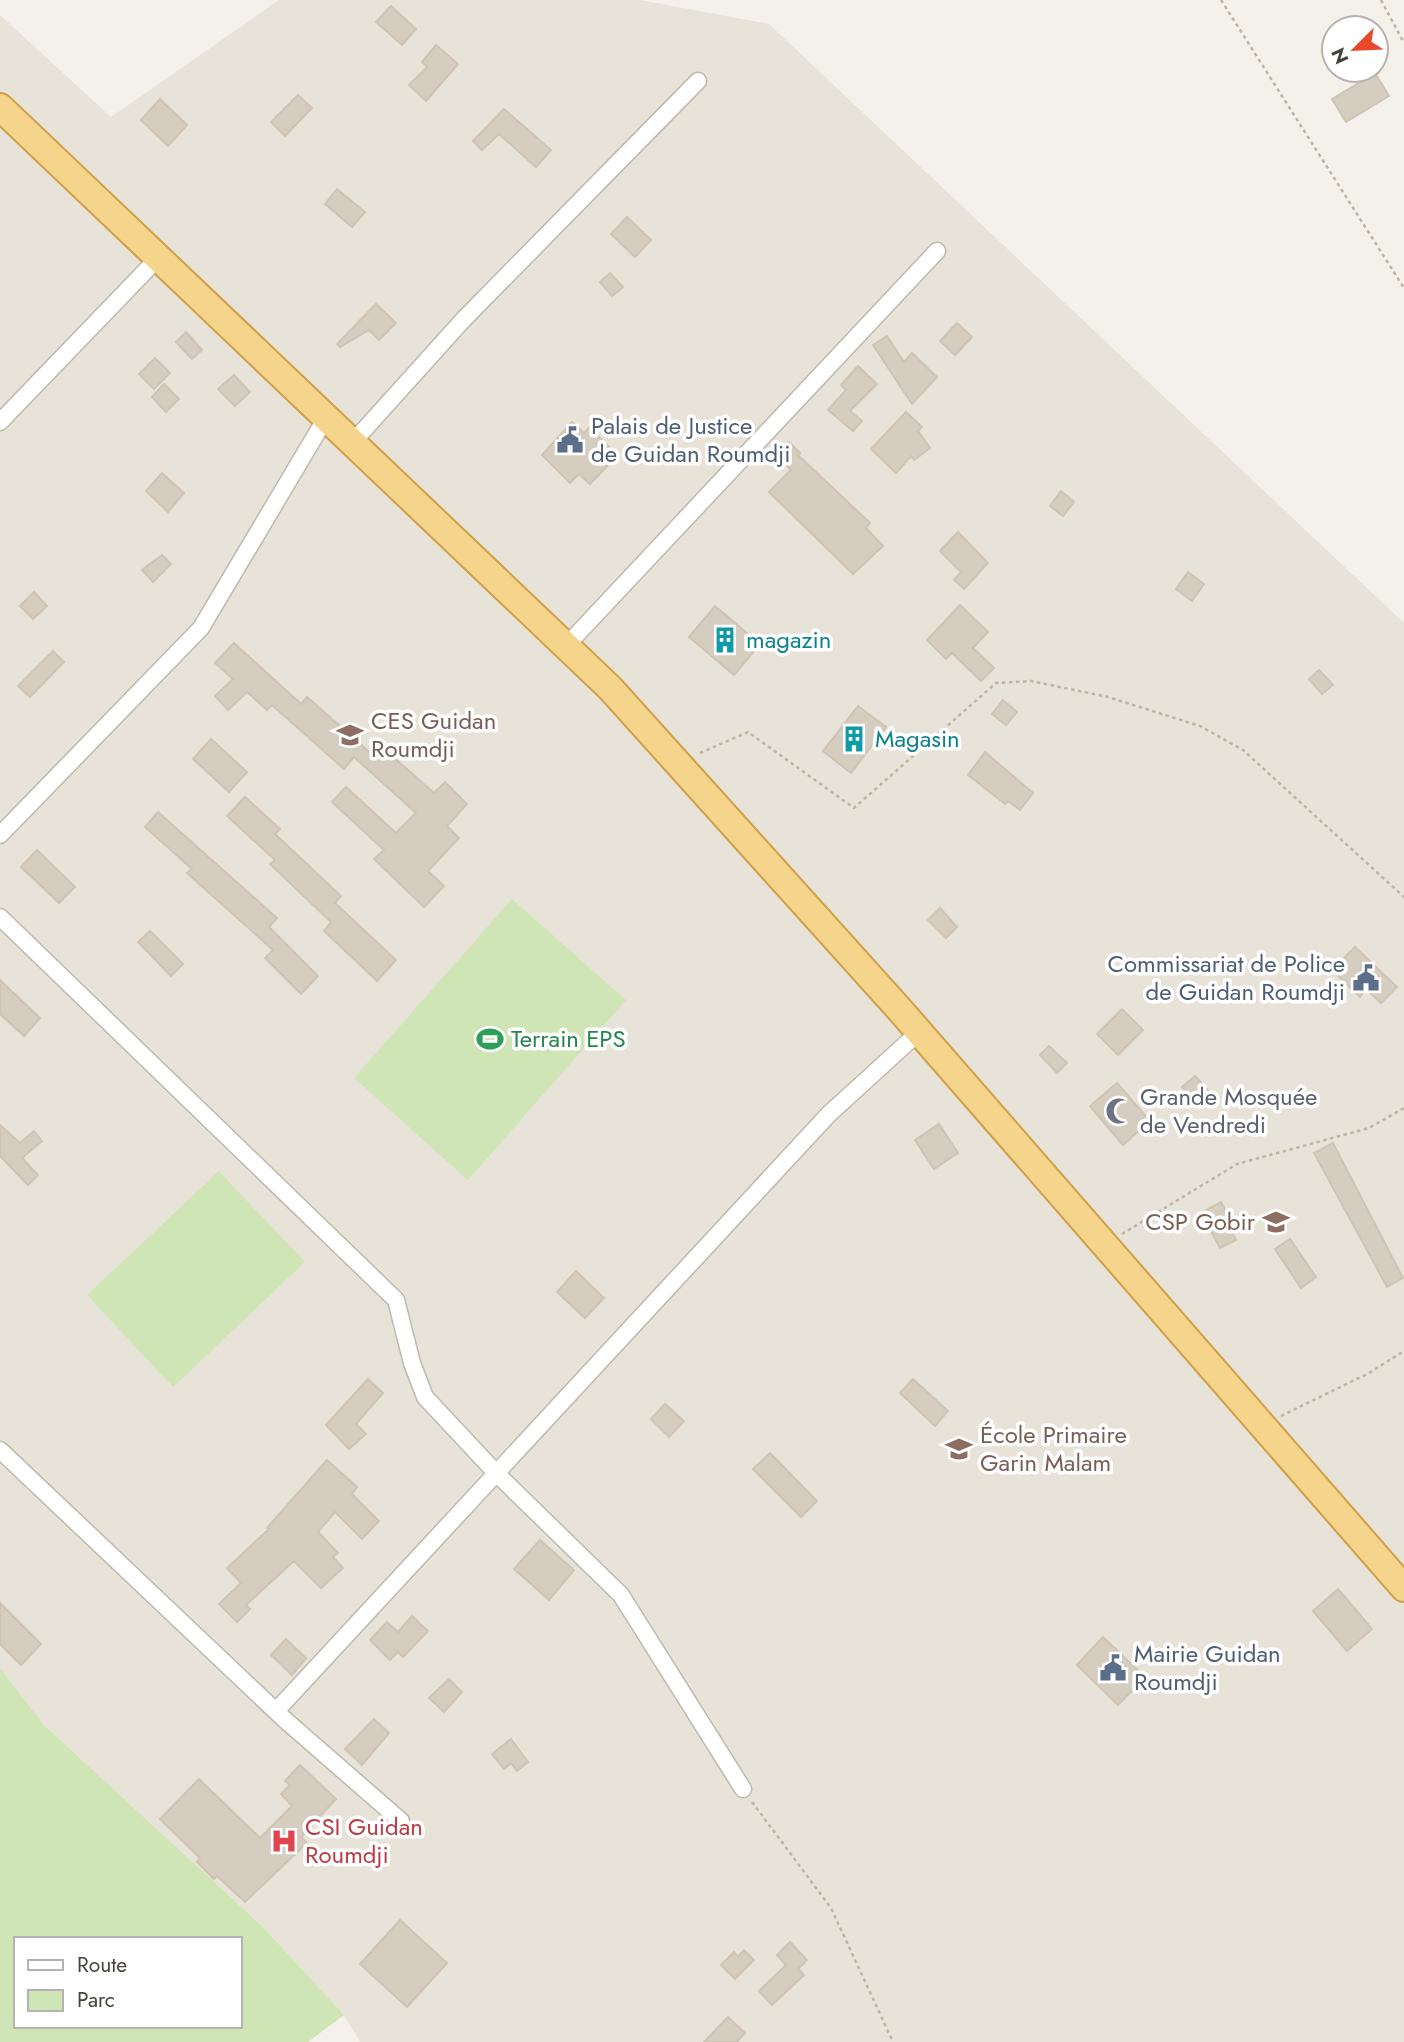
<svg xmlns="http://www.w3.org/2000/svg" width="1404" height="2042" viewBox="0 0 1404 2042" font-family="Jost,sans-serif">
	<rect width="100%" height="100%" fill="#f4f1ea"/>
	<path fill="#e7e3d9" d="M279,0H640L769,24L1404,623V2042H360L344,2015L263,1927L44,1725L0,1669V15L111,117Z"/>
	<path fill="#d0e5b6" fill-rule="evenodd" d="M512,899L626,1000L468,1180L354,1078Z
		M219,1171L305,1262L173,1387L87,1295Z
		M0,1668L44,1725L263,1927L344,2015L308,2042H0ZM16,1939H240V2026H16Z"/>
	<path fill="#d5cdc0" stroke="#cfc4b4" stroke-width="2" d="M391,6L416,29L402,45L376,22Z
		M436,45L458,64L426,101L409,85L427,67L422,62Z
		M1375,73L1389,96L1346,122L1332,99Z
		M298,95L312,108L285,136L271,122Z
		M160,99L187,125L168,146L141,120Z
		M504,109L551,150L536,167L499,134L482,150L473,141Z
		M337,189L365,212L352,227L325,204Z
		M627,217L651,240L635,257L611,234Z
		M610,273L623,287L612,296L600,282Z
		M376,304L396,323L379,340L369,330L340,347L337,344Z
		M957,323L972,337L955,355L940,341Z
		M186,332L202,350L192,359L176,342Z
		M887,336L904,362L912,353L937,377L912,404L873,345Z
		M155,358L170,373L154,389L139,374Z
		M858,366L877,384L850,411L862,421L853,431L828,410L846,390L841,385Z
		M234,375L250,392L235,406L218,389Z
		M164,384L179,399L166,412L152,397Z
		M906,412L922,427L918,431L930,448L914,460L911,456L896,473L871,449Z
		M572,422L584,433L589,428L618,455L590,484L579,474L570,483L542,455Z
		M789,442L800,453L798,455L870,523L866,528L883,546L853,574L769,492L791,470L776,455Z
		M162,473L184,493L168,512L146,491Z
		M1061,491L1074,502L1063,516L1050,506Z
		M958,532L988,563L964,589L954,580L961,572L940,551Z
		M162,555L171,564L153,582L142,570Z
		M1188,572L1204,584L1192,601L1176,589Z
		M34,592L47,606L33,619L20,606Z
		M960,605L988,632L973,648L994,668L981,681L952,653L946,659L927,640Z
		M715,606L760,644L734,675L689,637Z
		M234,643L301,704L307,697L375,757L383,748L434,793L445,782L467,804L447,826L459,838L428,871L444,886L424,907L374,859L384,850L332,802L346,787L396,833L416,813L354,757L344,769L272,705L267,710L247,692L228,710L215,696L233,679L215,663Z
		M53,651L64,662L30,697L18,686Z
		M1319,670L1333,685L1322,694L1309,679Z
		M1003,700L1017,712L1006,725L992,714Z
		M858,706L886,727L851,773L823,751Z
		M211,739L247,772L229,792L193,759Z
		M985,752L1033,793L1020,810L1008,801L1005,804L968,775Z
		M245,797L280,829L275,834L341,896L335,903L396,960L377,981L324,931L331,922L270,864L275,860L227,816Z
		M158,812L277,918L269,927L318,976L301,994L265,958L273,950L187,873L192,869L145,827Z
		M37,850L75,887L59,903L21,867Z
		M940,908L957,927L946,938L928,920Z
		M150,931L183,964L171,976L138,942Z
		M1355,947L1397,987L1381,1003L1366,989L1360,997L1332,970Z
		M0,980L40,1018L24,1036L0,1014Z
		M1122,1009L1143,1030L1118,1055L1097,1034Z
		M1049,1046L1067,1063L1057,1073L1040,1055Z
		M1195,1076L1211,1094L1198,1105L1182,1087Z
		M1117,1083L1150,1121L1123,1145L1090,1106Z
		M939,1124L958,1153L934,1169L915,1140Z
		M0,1125L20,1143L34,1131L42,1141L22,1158L38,1175L28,1185L0,1156Z
		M1333,1143L1403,1278L1387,1287L1314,1153Z
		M1221,1202L1234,1226L1230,1228L1236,1240L1220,1248L1201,1213Z
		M1290,1239L1316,1277L1301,1288L1275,1249Z
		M576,1271L604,1298L585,1318L557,1292Z
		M368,1379L383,1393L356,1424L366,1434L349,1449L326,1425Z
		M913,1379L948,1411L935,1426L900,1393Z
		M665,1404L684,1421L669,1437L651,1419Z
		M770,1453L817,1501L801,1517L753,1469Z
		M327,1460L357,1487L352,1494L379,1521L362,1539L335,1512L318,1532L338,1553L333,1557L343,1568L321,1588L294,1561L246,1605L250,1609L237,1622L219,1604L241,1583L227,1568L269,1529L267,1528Z
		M540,1540L574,1570L549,1600L514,1569Z
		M1338,1589L1372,1629L1347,1651L1313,1611Z
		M0,1603L41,1644L21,1665L0,1644Z
		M412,1616L428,1631L403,1657L398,1652L390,1660L370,1640L387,1622L398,1632Z
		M1103,1637L1145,1677L1118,1705L1077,1665Z
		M286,1639L306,1658L292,1675L271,1655Z
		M449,1679L462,1692L444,1712L429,1698Z
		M374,1719L389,1733L362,1765L345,1749Z
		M511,1739L528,1762L517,1771L511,1763L504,1769L492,1754Z
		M300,1765L336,1799L301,1837L307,1843L245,1902L217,1876L214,1879L197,1862L200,1858L160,1819L199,1779L260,1838L292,1806L281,1794L290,1785L285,1781Z
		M400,1920L447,1963L407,2007L360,1964Z
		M790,1942L807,1960L798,1969L804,1975L772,2005L759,1991L786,1965L777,1955Z
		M744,1950L754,1960L735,1979L721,1965L734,1952L738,1957Z
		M728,2017L745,2033L737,2042H704Z"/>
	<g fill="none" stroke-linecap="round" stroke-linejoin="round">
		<g stroke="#bfb9ad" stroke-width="19">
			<path id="minor" d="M0,422L159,257
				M354,441L463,320L698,81
				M566,646L937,251
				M0,835L201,628L327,416
				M0,917L396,1300L412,1363L425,1397L497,1474L621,1595L743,1789
				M0,1450L284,1719L401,1821
				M276,1711L829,1114L919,1032"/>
		</g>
		<g stroke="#d29e46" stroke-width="30">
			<path id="trunk" d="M0,107L610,688L900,1010L1404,1588"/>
		</g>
		<path stroke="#bfb4a0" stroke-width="2.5" stroke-dasharray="3.5 3.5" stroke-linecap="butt" d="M1221,0L1404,288
			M1381,0L1404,43
			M700,753L748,732L854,808L996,683L1031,681L1108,697L1200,726L1243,750L1404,897
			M1122,1234L1237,1164L1369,1128L1404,1108
			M1281,1416L1369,1373L1404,1351
			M752,1802L831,1908L893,2042"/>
		<use href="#minor" stroke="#fff" stroke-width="16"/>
		<use href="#trunk" stroke="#f5d48b" stroke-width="26"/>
	</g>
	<defs>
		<g id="civic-bare" transform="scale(2.1)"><path d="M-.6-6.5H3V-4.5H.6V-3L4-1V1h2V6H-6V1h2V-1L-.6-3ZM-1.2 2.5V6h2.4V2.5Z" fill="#5c6f8a" stroke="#fff" stroke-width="2.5" paint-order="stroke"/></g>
		<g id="building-bare" transform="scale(2.1)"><path d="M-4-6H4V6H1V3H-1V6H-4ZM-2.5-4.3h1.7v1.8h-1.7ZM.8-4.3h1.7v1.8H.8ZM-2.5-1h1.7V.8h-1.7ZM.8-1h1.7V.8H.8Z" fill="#0f9aa8" stroke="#fff" stroke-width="2.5" paint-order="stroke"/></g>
		<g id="school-bare" transform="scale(2.1)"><path d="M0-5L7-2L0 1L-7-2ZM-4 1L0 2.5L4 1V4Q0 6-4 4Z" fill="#8d6e63" stroke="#fff" stroke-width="2.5" paint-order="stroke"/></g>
		<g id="stadium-bare" transform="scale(2.1)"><path d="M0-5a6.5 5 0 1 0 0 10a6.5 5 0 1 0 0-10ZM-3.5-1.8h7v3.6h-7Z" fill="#2e9e5b" stroke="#fff" stroke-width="2.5" paint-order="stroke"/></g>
		<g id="mosque-bare" transform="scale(2.1)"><path d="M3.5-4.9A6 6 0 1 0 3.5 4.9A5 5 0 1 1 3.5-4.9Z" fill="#6b7280" stroke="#fff" stroke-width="2.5" paint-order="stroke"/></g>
		<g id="hospital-bare" transform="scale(2.1)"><path d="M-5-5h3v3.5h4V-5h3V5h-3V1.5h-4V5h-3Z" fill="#e0444e" stroke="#fff" stroke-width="2.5" paint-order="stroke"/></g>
	</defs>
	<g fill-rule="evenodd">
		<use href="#civic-bare" x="570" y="440"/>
		<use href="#building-bare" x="725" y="640"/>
		<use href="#school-bare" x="350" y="735"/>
		<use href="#building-bare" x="854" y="739"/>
		<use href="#civic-bare" x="1366" y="978"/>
		<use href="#stadium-bare" x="490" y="1039"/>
		<use href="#mosque-bare" x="1119" y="1111"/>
		<use href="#school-bare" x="1276" y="1222"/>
		<use href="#school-bare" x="959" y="1449"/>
		<use href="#civic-bare" x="1113" y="1668"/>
		<use href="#hospital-bare" x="284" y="1841"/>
	</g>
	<g text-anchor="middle" stroke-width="7" stroke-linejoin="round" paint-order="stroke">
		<g font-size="24" fill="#4e5e75" stroke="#fff" text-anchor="start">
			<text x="591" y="434">Palais de Justice<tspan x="591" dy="28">de Guidan Roumdji</tspan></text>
			<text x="1345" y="972" text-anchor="end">Commissariat de Police<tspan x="1345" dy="28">de Guidan Roumdji</tspan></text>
			<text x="1134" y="1662">Mairie Guidan<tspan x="1134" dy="28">Roumdji</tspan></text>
		</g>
		<g font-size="24" fill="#0d838f" stroke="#fff" text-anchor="start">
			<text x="746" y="648">magazin</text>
			<text x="875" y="747">Magasin</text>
		</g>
		<g font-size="24" fill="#785e54" stroke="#fff" text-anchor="start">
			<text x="371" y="729">CES Guidan<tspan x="371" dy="28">Roumdji</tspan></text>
			<text x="1255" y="1230" text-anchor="end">CSP Gobir</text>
			<text x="980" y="1443">École Primaire<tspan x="980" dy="28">Garin Malam</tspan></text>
		</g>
		<g font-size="24" fill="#27864d" stroke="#fff" text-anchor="start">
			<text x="511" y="1047">Terrain EPS</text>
		</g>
		<g font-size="24" fill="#5b616d" stroke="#fff" text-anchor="start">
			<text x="1140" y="1105">Grande Mosquée<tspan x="1140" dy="28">de Vendredi</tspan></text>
		</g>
		<g font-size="24" fill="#be3a42" stroke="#fff" text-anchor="start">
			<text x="305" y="1835">CSI Guidan<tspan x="305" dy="28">Roumdji</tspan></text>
		</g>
	</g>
	<rect x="14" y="1937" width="228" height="91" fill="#ffffff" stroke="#b5b3b0" stroke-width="2"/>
	<rect x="28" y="1960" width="35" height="10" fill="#ffffff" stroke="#b5b3b0" stroke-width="2"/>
	<text x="77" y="1972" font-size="21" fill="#474239">Route</text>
	<rect x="28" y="1990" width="35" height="21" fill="#d0e5b6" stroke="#b5b3b0" stroke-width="2"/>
	<text x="77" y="2007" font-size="21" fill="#474239">Parc</text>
	<g transform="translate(1355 49) rotate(246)"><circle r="33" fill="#ffffff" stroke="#b5b3b0" stroke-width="2"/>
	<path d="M0-5L12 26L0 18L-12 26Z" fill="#ea482b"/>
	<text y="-10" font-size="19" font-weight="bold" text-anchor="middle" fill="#474239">N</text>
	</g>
</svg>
